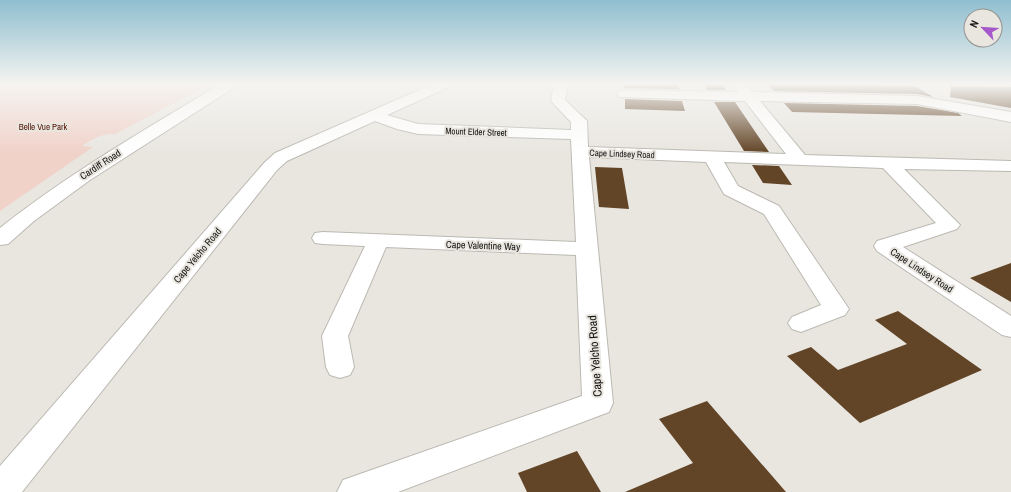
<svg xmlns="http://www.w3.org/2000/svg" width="1011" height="492" viewBox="0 0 1011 492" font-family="'Archivo Narrow',sans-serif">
	<rect width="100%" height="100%" fill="#e9e6e0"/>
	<path fill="#f0d2c9" d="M0,84H211L115,134C103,133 91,139 82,146L93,147L0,211Z"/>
	<path fill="#624426" d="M624,84H678L679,89L624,88Z
		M704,84H722L726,90H707Z
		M864,84L865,85L915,86L933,97L917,94L774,91L768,85Z
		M951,86L1011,87V108L950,97Z
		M625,99L682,101L685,111L625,109Z
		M714,102H735L769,152L744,151Z
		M784,103L917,106L958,113L962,116L792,112Z
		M752,165L779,166L792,185L763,183Z
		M595,167L622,168L629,209L599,207Z
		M1011,263V302L970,278Z
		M898,311L982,370L860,423L787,356L811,347L838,370L907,344L875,320Z
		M707,401L786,492H625L693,463L659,419Z
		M577,451L601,492H527L518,473Z"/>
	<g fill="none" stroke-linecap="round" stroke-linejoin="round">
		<g stroke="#bbb9b2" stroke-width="2">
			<path id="street" d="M433,84H451L449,87L387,115L418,124L571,130V122L551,101L554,84H568L565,100L587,121L588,147L786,154L745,101L619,97L617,94L619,91L624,90L738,92L736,89L738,86C746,84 748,87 753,92L917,96L1011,112V122L917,104L760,101L805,155L1011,161V171L904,169L960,225L957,229L903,247L1011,316V337L1002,335L877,251L874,246L877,241L936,223L883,168L724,162L738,186L779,206L849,309L845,315L801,332L792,329L788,323L792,317L821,305L764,214L724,194L706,162L589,157L613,403L609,412L398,492H337L343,480L582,396L576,255L386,247L348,336L354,367L350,375L340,378L330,375L326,367L322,336L365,246L323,244L315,243L312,238L315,233L323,232L576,242L571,139L418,134L397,129L375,121L287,161L277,170L22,492H0V466L265,162L275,153Z"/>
		</g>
		<g stroke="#bbb9b2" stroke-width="2">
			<path id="secondary" d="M220,84H237L235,87L90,180L34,221L8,244L0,245V228C69,173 145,130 220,84Z"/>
		</g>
		<use href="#street" fill="#fff" fill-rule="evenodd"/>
		<use href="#secondary" fill="#fff" fill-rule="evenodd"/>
	</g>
	<linearGradient id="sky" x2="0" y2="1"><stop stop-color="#8fbed0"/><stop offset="0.55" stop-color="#f5f4f1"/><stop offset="1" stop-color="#f5f4f1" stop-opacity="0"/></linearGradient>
	<rect width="1011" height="153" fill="url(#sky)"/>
	<g text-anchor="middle" stroke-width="4" stroke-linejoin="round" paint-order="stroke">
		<g font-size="9" fill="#501605" stroke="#e9e6e0">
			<text x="43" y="130">Belle Vue Park</text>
		</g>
		<g font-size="9" fill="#151412" stroke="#e9e6e0">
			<text transform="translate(476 132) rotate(2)" y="3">Mount Elder Street</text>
			<text transform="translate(622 154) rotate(2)" y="3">Cape Lindsey Road</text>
		</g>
		<g font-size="10" fill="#151412" stroke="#e9e6e0">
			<text transform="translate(100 164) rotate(-33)" y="4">Cardiff Road</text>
			<text transform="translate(483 245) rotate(2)" y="4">Cape Valentine Way</text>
			<text transform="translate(197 255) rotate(-50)" y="4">Cape Yelcho Road</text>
			<text transform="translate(922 270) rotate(33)" y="4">Cape Lindsey Road</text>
		</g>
		<g font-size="12" fill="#151412" stroke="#e9e6e0">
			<text transform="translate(595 356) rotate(-94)" y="4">Cape Yelcho Road</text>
		</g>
	</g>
	<g transform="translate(983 28) rotate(295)"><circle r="19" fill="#e9e6e0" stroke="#94928e"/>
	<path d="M0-3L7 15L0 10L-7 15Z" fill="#a558ca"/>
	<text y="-6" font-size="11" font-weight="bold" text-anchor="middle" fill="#151412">N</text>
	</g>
</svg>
